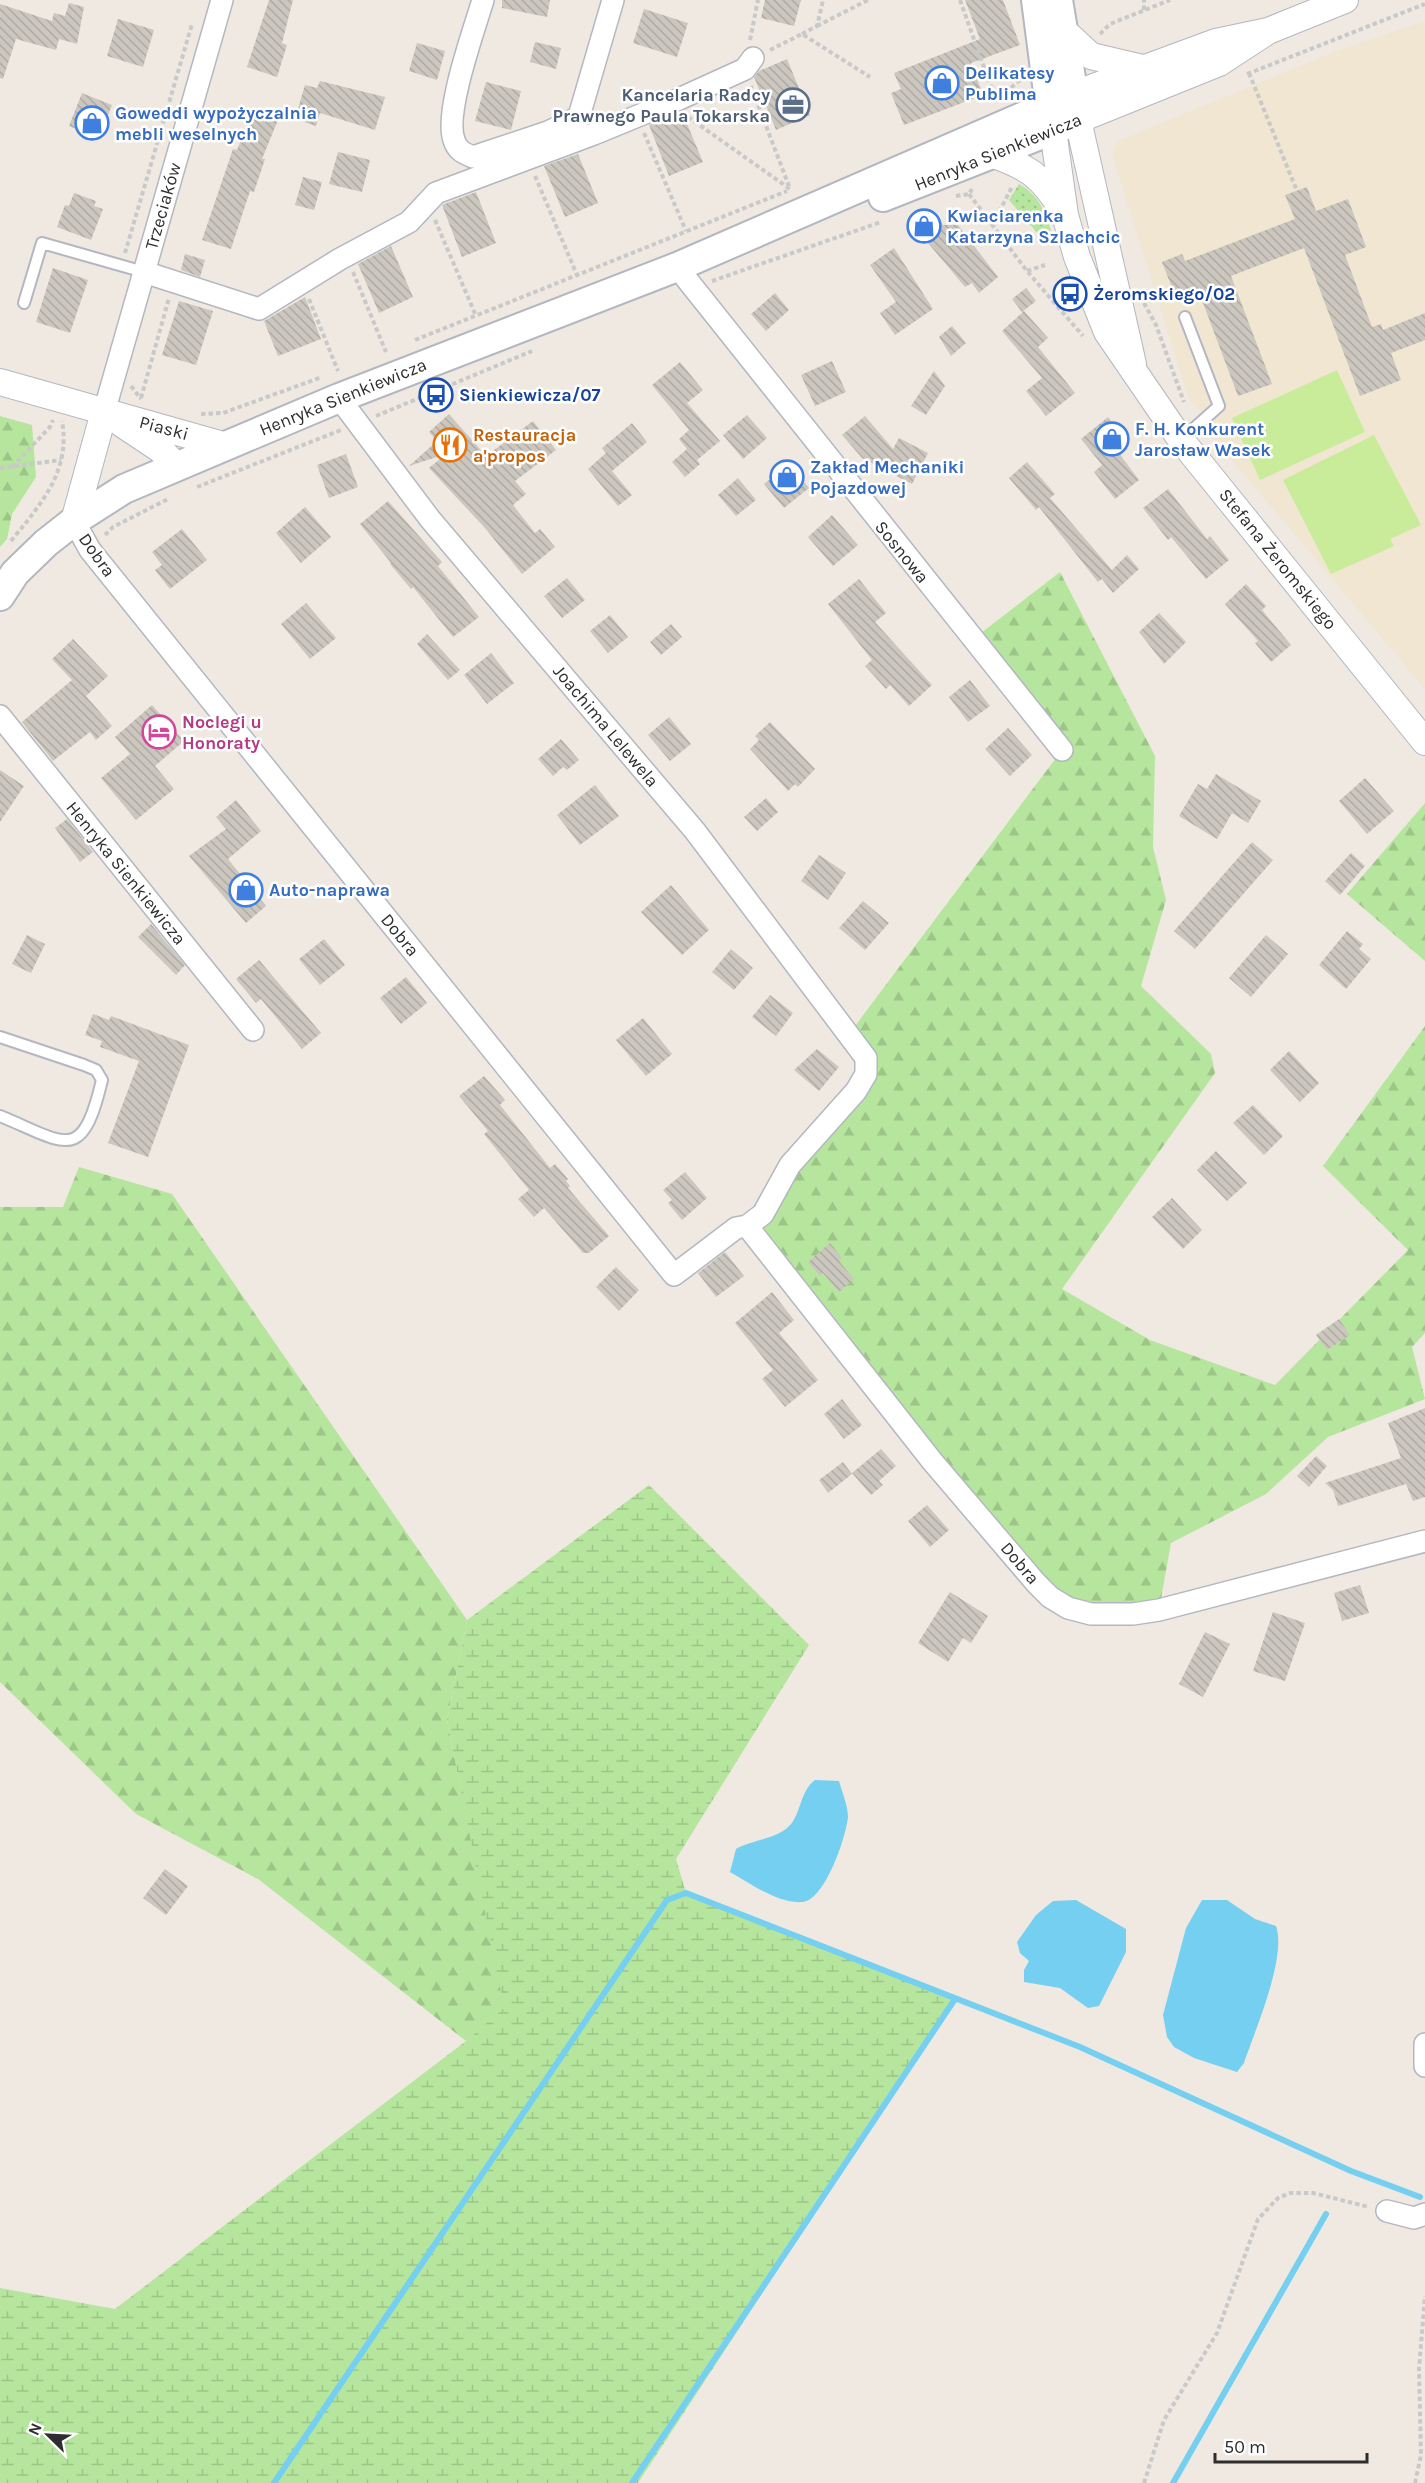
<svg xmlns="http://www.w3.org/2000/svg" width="1425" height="2483" viewBox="0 0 1425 2483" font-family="Karla,sans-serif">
	<defs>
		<pattern id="green-dots" width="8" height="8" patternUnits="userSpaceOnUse" patternTransform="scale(1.5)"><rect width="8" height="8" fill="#b6e59e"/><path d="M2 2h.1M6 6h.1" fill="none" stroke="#9dc588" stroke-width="1.8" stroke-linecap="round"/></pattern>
		<pattern id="forest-firs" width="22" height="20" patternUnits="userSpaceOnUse" patternTransform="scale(1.5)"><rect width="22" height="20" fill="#b6e59e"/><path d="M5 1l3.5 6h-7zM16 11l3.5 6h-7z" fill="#9dc588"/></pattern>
		<pattern id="wetland-marsh" width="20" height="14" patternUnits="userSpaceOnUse" patternTransform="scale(1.5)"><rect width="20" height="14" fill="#b6e59e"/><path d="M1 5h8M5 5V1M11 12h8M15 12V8" fill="none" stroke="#9dc588"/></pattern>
		<pattern id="building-back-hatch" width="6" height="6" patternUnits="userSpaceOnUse" patternTransform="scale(1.5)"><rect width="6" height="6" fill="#cbc7bf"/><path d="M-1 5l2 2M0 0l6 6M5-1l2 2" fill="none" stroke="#afaba4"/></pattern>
	</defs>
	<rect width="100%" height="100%" fill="#efe9e1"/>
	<path fill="#f0e6d1" d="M1425,21V689L1205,428L1207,416L1189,400L1112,154L1118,141L1337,51Z"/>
	<path fill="url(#green-dots)" d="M1019,184C1044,198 1048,220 1055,246L1046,243L1009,200Z"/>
	<path fill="url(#forest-firs)" d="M0,416L32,425L36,477L12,514L7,539L0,547Z
		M1060,572L1155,756L1153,847L1166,900L1141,986L1211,1054L1215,1073L1062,1289L1150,1340L1275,1385L1408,1250L1323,1166L1425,1026V1333L1412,1347L1425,1399L1328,1437L1266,1494L1171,1543L1159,1610L1068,1608L747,1226L866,1074L849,1034L1062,750L972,640Z
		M1425,803V961L1347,894Z
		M79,1167L172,1194L467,1620L447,1720L505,2008L466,2041L258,1879L136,1814L0,1682V1207H63Z"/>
	<path fill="url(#wetland-marsh)" d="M649,1485L809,1645L676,1859L686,1893L955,1999L638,2483H0V2288L115,2309L466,2041L504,2008L447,1720L467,1620Z"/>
	<path fill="#c9ec9a" d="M1337,370L1365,432L1260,480L1232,418Z
		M1374,435L1421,525L1390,539L1394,546L1331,574L1283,480Z"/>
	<path fill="#75cff0" d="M815,1780L839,1781C842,1792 848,1806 848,1817C846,1837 825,1901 802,1902C778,1904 750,1883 730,1872L736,1849C751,1840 771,1840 786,1829C802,1817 798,1793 815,1780Z
		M1076,1900L1126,1929V1952L1099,2006L1088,2008L1060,1988L1024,1982V1970L1029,1961L1020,1953L1017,1942L1036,1915L1053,1901Z
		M1202,1900H1227L1255,1919L1276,1926C1287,1957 1255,2030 1244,2063L1237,2072L1194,2058L1174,2047L1167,2037L1163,2015L1186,1928Z"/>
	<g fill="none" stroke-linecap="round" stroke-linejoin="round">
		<path stroke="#75cff0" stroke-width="6" d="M274,2483L667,1900L686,1893L1080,2047L1351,2171L1420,2197
			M632,2483L955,1999
			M1173,2483L1326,2214"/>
	</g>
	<path fill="url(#building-back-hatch)" d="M269,0H293L282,43L287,45L277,77L247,67Z
		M502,0H550L547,17L502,8Z
		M765,0H801L794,26L761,18Z
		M965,0H1003L1020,45L971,63L983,95L904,125L891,93L901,89L894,73L980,39Z
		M69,3L84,7L77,44L59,39L56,50L16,39L3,79L0,78V4L52,21L54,13L65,16Z
		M644,9L688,23L677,57L633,43Z
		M118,19L154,30L143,67L107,56Z
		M535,42L561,48L556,69L530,62Z
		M417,43L445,51L437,80L409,71Z
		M787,59L810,115L776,130L754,77L759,71Z
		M320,81L385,97L375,130L320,113L316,126L295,119L305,85L317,88Z
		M486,82L521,91L511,130L475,121Z
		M82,93L112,105L99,138L69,126Z
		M253,110L278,120L262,159H265L254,192L250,191L231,249L202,240L233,149L237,150Z
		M682,112L703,162L669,176L649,125Z
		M338,152L370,160L362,192L329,184Z
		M578,154L598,203L565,217L544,166Z
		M303,177L322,182L314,210L295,205Z
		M1307,187L1316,211L1348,199L1366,247L1345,255L1372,327L1381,324L1383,330L1425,313V340L1391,353L1401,380L1360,396L1304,248L1231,276L1272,384L1238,396L1200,295L1178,303L1162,262L1182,254L1185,261L1295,219L1285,195Z
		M476,192L496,243L462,257L442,205Z
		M74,193L96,201L94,206L103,209L91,240L57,227L65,205L69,206Z
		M937,215L943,225H958L998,277L979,293L972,283L965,287L923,237L918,223Z
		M391,246L413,297L379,313L358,264Z
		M894,248L933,309L895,335L880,313L896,302L870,265Z
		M185,254L205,260L200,277L181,270Z
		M53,268L88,280L70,333L36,322Z
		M1026,288L1036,301L1022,312L1012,299Z
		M775,293L789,310L766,331L751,314Z
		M305,297L321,339L278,356L264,321Z
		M179,301L213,311L196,365L162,355Z
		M1024,311L1048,338L1038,347L1075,393L1046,416L1026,391L1042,378L1002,331Z
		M952,326L966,343L951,356L939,337Z
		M832,361L846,392L815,406L801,375Z
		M680,362L703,390L687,403L720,441L697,460L700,464L685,477L672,462L687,449L679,439L689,430L652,385Z
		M934,371L945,386L926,415L911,406Z
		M449,414L486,456L533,421L556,450L515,481L526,494L513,505L535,533L540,529L555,547L522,574L485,528L429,468L446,454L409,466L437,441L429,432Z
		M747,415L767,438L743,459L723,435Z
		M865,416L893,449L899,438L928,453L912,484L862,458L842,435Z
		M1108,417L1126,439L1115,448L1139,480L1115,499L1094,472L1102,465L1081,439Z
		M632,423L647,442L612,471L632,495L618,506L588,469L606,453L602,448Z
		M346,454L358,487L329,498L317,465Z
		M1027,462L1055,494L1050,498L1112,570L1127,555L1139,569L1113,593L1102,579L1104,577L1098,582L1039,507L1036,510L1009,478Z
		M789,464L809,488L784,508L764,484Z
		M738,478L756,500L736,516L718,495Z
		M1168,489L1207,539L1210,536L1229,560L1206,579L1171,537L1168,540L1143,508Z
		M388,501L442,562L438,566L479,617L453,637L413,587L411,589L390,564L391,563L360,524Z
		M305,507L331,537L301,563L276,533Z
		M832,515L858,545L833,566L808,537Z
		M182,529L207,560L170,589L155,570L162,565L152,552Z
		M567,578L585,600L562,618L544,596Z
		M859,579L886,613L875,622L932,685L909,706L890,685L886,689L865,666L872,660L828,604Z
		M1246,584L1266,606L1262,610L1291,645L1271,662L1255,643L1258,641L1225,604Z
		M306,603L336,638L310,659L281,624Z
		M1159,613L1186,642L1164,664L1139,632Z
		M610,615L628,637L608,653L590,631Z
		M671,624L682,637L661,655L650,642Z
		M427,634L460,670L448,680L417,644Z
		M73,639L108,676L86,696L112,726L96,740L90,732L53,761L22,722L72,680L52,659Z
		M491,653L514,683L487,704L464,675Z
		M970,680L990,706L968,722L949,697Z
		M152,705L184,741L155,766L174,789L136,820L101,778L130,754L115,737Z
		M669,717L691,744L670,761L648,735Z
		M770,722L815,769L798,787L795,784L788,791L750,749L759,740L755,736Z
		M1008,728L1032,755L1010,776L985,749Z
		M561,739L579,760L567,770L563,767L553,776L538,759Z
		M0,770L24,786L0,822Z
		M1216,774L1261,801L1248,823L1232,813L1217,839L1179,816L1198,784L1207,789Z
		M1365,778L1394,811L1367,834L1339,801Z
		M595,785L619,816L580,845L557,815Z
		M766,798L778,812L757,831L744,817Z
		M236,800L261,831L228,859L266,906L246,923L189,856L226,829L216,817Z
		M67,819L93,852L80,862L55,828Z
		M1252,842L1273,860L1195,949L1174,931Z
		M1351,853L1365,866L1340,895L1325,881Z
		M819,855L846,873L828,900L801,881Z
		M671,885L709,930L682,955L641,912Z
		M863,901L889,923L865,950L839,928Z
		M151,924L185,965L176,975L138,937Z
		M1347,931L1363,944L1359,949L1371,959L1346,989L1319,965Z
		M27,935L45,944L31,973L12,964Z
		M1266,935L1288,954L1251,997L1229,978Z
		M324,939L345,965L320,985L299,959Z
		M731,949L753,968L734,990L712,972Z
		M259,960L321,1033L302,1049L261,999L256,1003L236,979Z
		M406,977L427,1003L401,1024L380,998Z
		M770,995L793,1013L776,1036L752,1017Z
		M93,1014L109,1020L111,1016L189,1045L148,1157L108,1143L139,1061L100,1047L102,1041L85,1035Z
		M643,1018L672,1054L646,1076L616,1040Z
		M817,1049L839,1067L819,1091L794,1070Z
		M1289,1051L1319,1083L1300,1102L1270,1070Z
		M484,1076L505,1100L500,1105L550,1168L555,1164L568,1179L566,1181L570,1186L568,1188L609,1236L589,1253H583L544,1208L534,1217L518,1199L529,1190L484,1134L488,1131L459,1096Z
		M1253,1105L1283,1136L1264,1155L1233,1123Z
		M1216,1151L1247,1183L1227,1201L1197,1170Z
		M685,1172L707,1198L682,1220L668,1203L672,1200L663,1190Z
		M1172,1198L1202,1230L1183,1249L1152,1217Z
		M830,1243L842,1258L839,1261L854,1279L839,1292L823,1273L820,1276L808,1262Z
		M725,1252L744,1276L716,1297L698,1273Z
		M616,1267L639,1290L619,1311L596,1287Z
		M772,1292L794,1320L779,1333L818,1380L785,1407L762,1379L773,1370L735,1323Z
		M1339,1319L1350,1335L1327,1350L1316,1335Z
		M842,1399L862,1425L844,1439L824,1414Z
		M1425,1408V1497L1413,1501L1406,1484L1338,1506L1333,1490L1325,1483L1401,1458L1388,1423Z
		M881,1449L896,1466L879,1481L883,1485L871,1495L852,1473Z
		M1316,1456L1327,1466L1309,1487L1297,1476Z
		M843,1462L852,1474L828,1493L819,1480Z
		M927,1505L949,1530L930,1547L908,1521Z
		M1360,1585L1369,1613L1342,1621L1334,1593Z
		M950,1592L988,1616L971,1643L963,1638L948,1662L918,1643Z
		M1273,1612L1305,1623L1285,1681L1253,1671Z
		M1205,1632L1230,1644L1203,1697L1179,1684Z
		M165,1869L188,1886L166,1915L143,1898Z"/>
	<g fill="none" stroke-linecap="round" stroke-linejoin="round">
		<g stroke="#b4b7c1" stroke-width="14">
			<path id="service" d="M24,303L42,243L144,272
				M1181,440L1219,406L1185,317
				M0,1037L84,1065L96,1070L102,1080C82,1165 66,1143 0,1116"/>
		</g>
		<g stroke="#b4b7c1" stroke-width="24">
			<path id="minor" d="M483,0C474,30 444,113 454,140C457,150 463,153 473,157L548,132L579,117
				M575,130L613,0
				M677,267L1062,750
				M144,272L259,309L340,259L409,222L436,193L594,134L679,99L745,69L753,58
				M104,412L222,0
				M74,521L90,550L674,1275L736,1228L747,1226L763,1214L790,1165L856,1091L866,1074V1058L695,831L430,519L339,398
				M0,716L253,1030
				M747,1226L932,1461L1036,1583L1050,1597L1068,1608L1091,1614H1133L1159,1610L1425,1541
				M1425,2044V2066
				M1387,2211L1414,2218L1425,2214"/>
		</g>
		<g stroke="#b4b7c1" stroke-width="28">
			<path id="tertiary" d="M1064,31L1091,56L1142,68
				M1075,94L1216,42L1268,31L1345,0
				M1053,130L1065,215L1077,257L1107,332L1181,440L1425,742
				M991,154C1026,166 1043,176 1062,210
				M1133,364L1078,120L1219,63L1268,31
				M0,382L223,445
				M122,424L161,450L176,466
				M74,521L104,412"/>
		</g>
		<g stroke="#b4b7c1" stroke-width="32">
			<path id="secondary" d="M1036,0L1052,123
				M883,197L1078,120L1058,0
				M0,596L15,573L46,543L74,521L124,489L339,398L677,267L1075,94"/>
		</g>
		<path stroke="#c9c9c9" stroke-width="4" stroke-dasharray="4.5 3" stroke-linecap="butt" d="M960,0L996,101
			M1144,10V0
			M817,26L868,0
			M802,34L817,26L823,0
			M1100,34L1110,24L1170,0
			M750,40L758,0
			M770,50L802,34L870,77
			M1249,73L1297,191
			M1247,74L1425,4
			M1000,98L1023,77
			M688,117L790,189L751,86
			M644,133L686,231
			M535,176L577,275
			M969,194L1027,271L1083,336
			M956,196L969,194L972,189
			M999,212L1012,187
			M435,220L476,316
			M125,253L192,24
			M1027,271L1045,265
			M353,272L386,352
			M712,281L881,222
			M309,299L338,371
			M1144,303L1156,325L1184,402
			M415,340L787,191
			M131,386L141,399
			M141,398L169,298
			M201,414L223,413L322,377
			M376,416L532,351
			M12,467L50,427L53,420
			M0,468L61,460
			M197,487L341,430
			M105,535L113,527L168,499
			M11,541C41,504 71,471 62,421
			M1144,2483L1164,2420L1217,2333L1258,2219L1278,2198L1290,2193H1313L1369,2207
			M1415,2483L1421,2455L1419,2369L1425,2296"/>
		<use href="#service" stroke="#fff" stroke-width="10"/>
		<use href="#minor" stroke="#fff" stroke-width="21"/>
		<use href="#tertiary" stroke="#fff" stroke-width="26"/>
		<use href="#secondary" stroke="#fff" stroke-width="28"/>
	</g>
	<defs>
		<g id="shop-ring" transform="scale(1.725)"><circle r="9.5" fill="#fff" stroke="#3f7fe0" stroke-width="1.5"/><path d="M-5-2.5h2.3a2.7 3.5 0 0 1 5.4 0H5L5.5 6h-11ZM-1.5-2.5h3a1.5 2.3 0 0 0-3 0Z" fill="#3f7fe0"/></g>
		<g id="office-ring" transform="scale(1.725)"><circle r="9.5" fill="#fff" stroke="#5c6f8a" stroke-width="1.5"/><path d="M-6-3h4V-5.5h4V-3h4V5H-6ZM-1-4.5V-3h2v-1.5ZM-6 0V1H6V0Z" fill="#5c6f8a"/></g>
		<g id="bus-ring" transform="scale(1.725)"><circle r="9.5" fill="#fff" stroke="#1a4fb4" stroke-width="1.5"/><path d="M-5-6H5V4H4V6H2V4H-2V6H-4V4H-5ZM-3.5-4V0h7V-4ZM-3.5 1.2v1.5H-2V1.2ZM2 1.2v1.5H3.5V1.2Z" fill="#1a4fb4"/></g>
		<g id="restaurant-ring" transform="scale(1.725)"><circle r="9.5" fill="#fff" stroke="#e8710a" stroke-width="1.5"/><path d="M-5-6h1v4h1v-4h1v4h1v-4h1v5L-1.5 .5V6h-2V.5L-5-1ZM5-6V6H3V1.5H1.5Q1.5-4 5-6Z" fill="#e8710a"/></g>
		<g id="hotel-ring" transform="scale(1.725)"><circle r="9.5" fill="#fff" stroke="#d1479c" stroke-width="1.5"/><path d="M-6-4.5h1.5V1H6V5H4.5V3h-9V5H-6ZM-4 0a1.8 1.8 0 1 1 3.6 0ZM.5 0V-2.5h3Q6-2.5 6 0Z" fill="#d1479c"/></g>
	</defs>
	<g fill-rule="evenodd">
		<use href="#shop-ring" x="942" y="83"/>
		<use href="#office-ring" x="793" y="105"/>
		<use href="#shop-ring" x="92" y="123"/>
		<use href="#shop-ring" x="924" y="226"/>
		<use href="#bus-ring" x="1070" y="294"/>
		<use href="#bus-ring" x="436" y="395"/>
		<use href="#shop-ring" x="1112" y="439"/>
		<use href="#restaurant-ring" x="450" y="445"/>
		<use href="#shop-ring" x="787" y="477"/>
		<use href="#hotel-ring" x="159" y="732"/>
		<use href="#shop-ring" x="246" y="890"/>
	</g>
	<g text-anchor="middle" stroke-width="5" stroke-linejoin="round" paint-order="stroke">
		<g font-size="18" font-weight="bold" fill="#366cbe" stroke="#fff" text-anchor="start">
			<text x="965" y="79">Delikatesy<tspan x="965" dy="21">Publima</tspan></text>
			<text x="115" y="119">Goweddi wypożyczalnia<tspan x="115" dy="21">mebli weselnych</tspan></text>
			<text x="947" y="222">Kwiaciarenka<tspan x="947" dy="21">Katarzyna Szlachcic</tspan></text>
			<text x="1135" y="435">F. H. Konkurent<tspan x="1135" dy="21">Jarosław Wasek</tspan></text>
			<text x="810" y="473">Zakład Mechaniki<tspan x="810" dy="21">Pojazdowej</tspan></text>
			<text x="269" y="896">Auto-naprawa</text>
		</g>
		<g font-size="18" font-weight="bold" fill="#4e5e75" stroke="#fff" text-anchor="end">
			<text x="770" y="101">Kancelaria Radcy<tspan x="770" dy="21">Prawnego Paula Tokarska</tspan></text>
		</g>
		<g font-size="18" fill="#2e2e2e" stroke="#fff">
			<text transform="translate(998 152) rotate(-22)" y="6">Henryka Sienkiewicza</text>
			<text transform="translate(163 206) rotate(-74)" y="6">Trzeciaków</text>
			<text transform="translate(343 397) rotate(-22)" y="6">Henryka Sienkiewicza</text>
			<text transform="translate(164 428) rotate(15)" y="6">Piaski</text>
			<text transform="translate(902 552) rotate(51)" y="6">Sosnowa</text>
			<text transform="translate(97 555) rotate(55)" y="6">Dobra</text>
			<text transform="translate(1278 559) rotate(51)" y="6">Stefana Żeromskiego</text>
			<text transform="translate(606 726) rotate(50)" y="6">Joachima Lelewela</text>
			<text transform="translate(126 873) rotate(51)" y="6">Henryka Sienkiewicza</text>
			<text transform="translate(400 935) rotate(51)" y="6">Dobra</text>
			<text transform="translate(1020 1563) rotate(50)" y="6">Dobra</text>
		</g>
		<g font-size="18" font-weight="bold" fill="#164399" stroke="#fff" text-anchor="start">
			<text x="1093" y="300">Żeromskiego/02</text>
			<text x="459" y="401">Sienkiewicza/07</text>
		</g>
		<g font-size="18" font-weight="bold" fill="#c56008" stroke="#fff" text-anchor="start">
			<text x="473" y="441">Restauracja<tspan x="473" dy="21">a'propos</tspan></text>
		</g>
		<g font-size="18" font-weight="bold" fill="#b23c85" stroke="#fff" text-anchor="start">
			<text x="182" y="728">Noclegi u<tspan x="182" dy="21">Honoraty</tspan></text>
		</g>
	</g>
	<g transform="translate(48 2435) rotate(294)" stroke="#ffffff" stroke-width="4.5" paint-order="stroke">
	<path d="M0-4.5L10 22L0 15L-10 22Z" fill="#2e2e2e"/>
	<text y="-9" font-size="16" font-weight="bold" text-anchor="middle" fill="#2e2e2e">N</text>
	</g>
	<path d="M1215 2453v9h152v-9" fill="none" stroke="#2e2e2e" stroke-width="3"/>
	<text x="1224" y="2453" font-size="18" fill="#2e2e2e" stroke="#ffffff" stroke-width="4.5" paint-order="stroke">50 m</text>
</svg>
